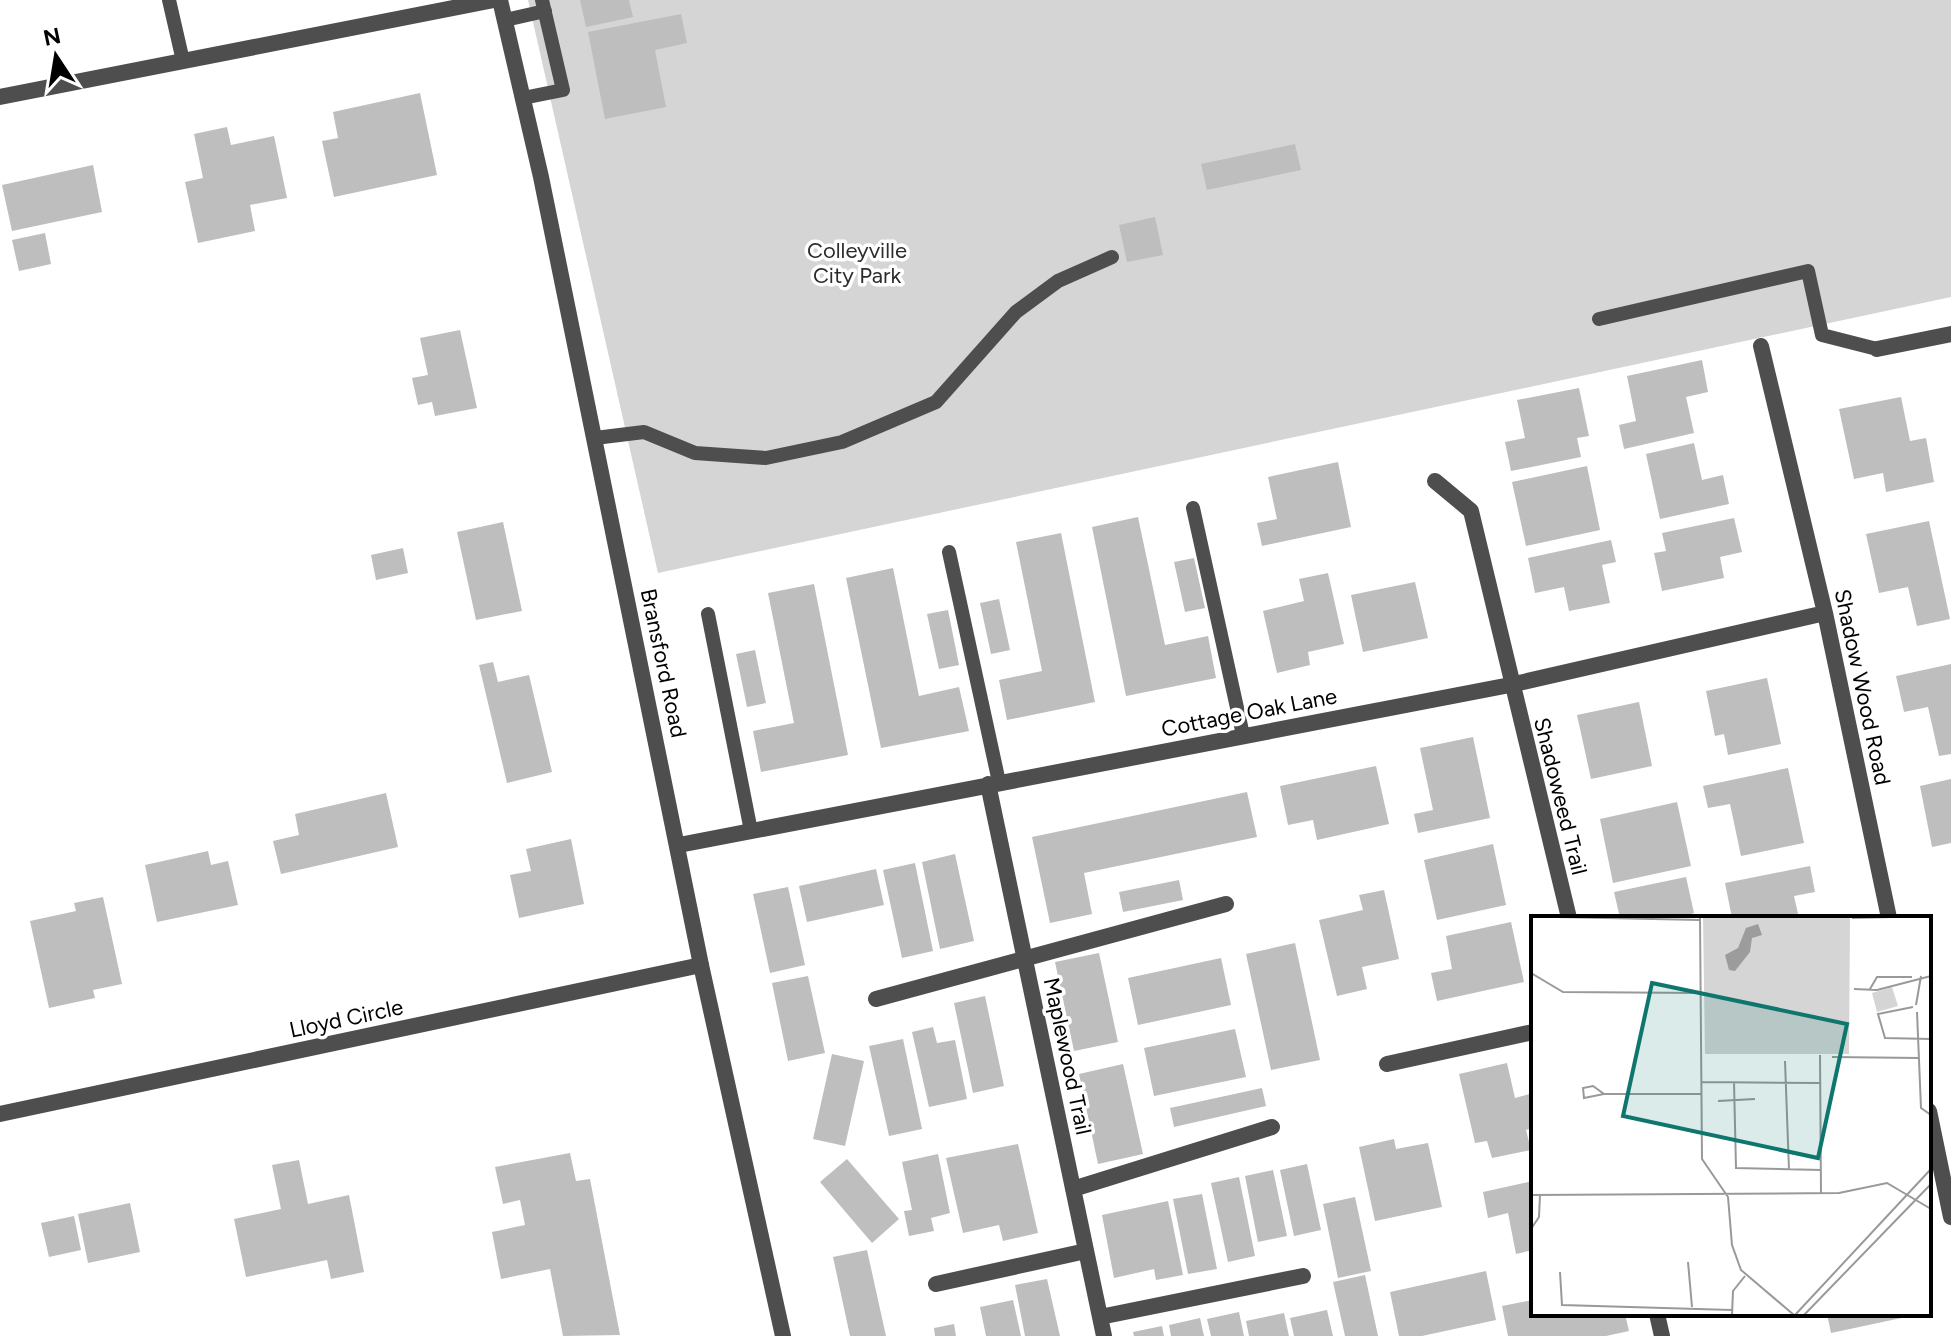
<svg xmlns="http://www.w3.org/2000/svg" width="1951" height="1336" viewBox="0 0 1951 1336" font-family="Figtree,sans-serif">
	<rect width="100%" height="100%" fill="#fff"/>
	<path fill="#d5d5d5" d="M528,0H1951V297L658,573Z"/>
	<path fill="#bebebe" d="M580,0H629L633,17L586,27Z
		M681,14L687,43L655,50L666,107L605,119L588,32Z
		M420,93L437,175L334,197L322,141L338,138L333,112Z
		M227,127L231,145L274,136L287,198L250,205L255,231L198,243L185,182L203,178L194,134Z
		M1295,144L1301,170L1207,190L1201,164Z
		M93,165L102,212L12,231L2,185Z
		M1155,217L1163,255L1127,262L1119,225Z
		M45,233L51,264L19,271L12,240Z
		M460,330L477,408L435,416L432,402L418,405L412,378L428,375L420,338Z
		M1702,360L1708,392L1686,397L1694,433L1624,449L1619,425L1636,421L1627,376Z
		M1579,388L1589,436L1577,438L1581,457L1511,471L1505,442L1525,438L1517,400Z
		M1901,397L1910,441L1926,438L1934,482L1886,492L1883,473L1854,479L1839,409Z
		M1694,443L1702,480L1723,475L1729,504L1660,519L1646,454Z
		M1338,462L1351,527L1262,546L1257,523L1277,519L1268,477Z
		M1587,466L1600,530L1526,546L1512,482Z
		M1138,517L1165,645L1208,636L1216,678L1126,696L1092,527Z
		M1734,518L1742,552L1720,557L1724,578L1662,591L1654,553L1666,551L1662,533Z
		M1929,521L1950,619L1917,626L1908,587L1879,593L1866,534Z
		M503,522L522,611L476,620L457,532Z
		M1061,533L1095,702L1007,720L999,680L1042,671L1016,542Z
		M1611,540L1616,562L1602,565L1610,603L1569,611L1564,587L1535,593L1528,558Z
		M403,548L408,573L376,580L371,555Z
		M1194,558L1205,608L1185,612L1174,562Z
		M893,568L919,696L959,687L969,731L881,748L846,578Z
		M1328,573L1344,644L1308,652L1310,665L1277,673L1263,611L1304,601L1299,579Z
		M1415,582L1428,638L1363,652L1351,595Z
		M814,584L848,755L761,772L753,731L794,723L768,593Z
		M999,599L1010,650L991,654L980,603Z
		M948,610L959,665L939,669L927,614Z
		M755,650L766,703L747,707L736,654Z
		M493,662L498,682L529,675L552,772L507,783L479,665Z
		M1951,664V754L1939,756L1928,707L1904,712L1896,676Z
		M1767,678L1781,744L1728,755L1724,734L1715,736L1706,691Z
		M1639,702L1652,766L1591,779L1577,715Z
		M1473,737L1490,818L1418,833L1414,814L1433,810L1420,748Z
		M1376,766L1389,824L1317,840L1313,820L1288,825L1280,786Z
		M1788,768L1804,843L1741,856L1730,804L1708,808L1703,786Z
		M1951,779V843L1932,847L1920,786Z
		M1247,792L1257,837L1084,873L1092,914L1050,923L1032,837Z
		M386,793L398,847L281,874L273,841L299,835L295,814Z
		M1677,802L1691,866L1613,883L1600,819Z
		M571,839L584,904L519,918L510,875L531,871L526,849Z
		M1493,844L1506,905L1437,920L1424,860Z
		M208,851L211,865L228,861L238,905L157,922L145,865Z
		M955,854L974,941L940,949L922,862Z
		M915,863L933,951L902,958L883,870Z
		M1810,866L1815,892L1794,896L1799,918H1732L1725,883Z
		M876,869L884,905L807,922L799,886Z
		M1686,877L1694,913L1679,918H1620L1614,892Z
		M1179,880L1183,900L1123,912L1119,892Z
		M788,887L805,965L770,973L753,894Z
		M1384,890L1399,959L1362,967L1367,989L1337,996L1319,920L1363,910L1359,895Z
		M103,897L122,984L93,990L95,998L49,1008L30,921L76,911L74,903Z
		M1511,922L1524,982L1437,1001L1431,973L1452,969L1446,936Z
		M1295,943L1320,1060L1271,1070L1246,954Z
		M1099,953L1118,1042L1074,1051L1055,962Z
		M1221,958L1231,1005L1138,1025L1128,978Z
		M808,976L825,1053L788,1061L772,983Z
		M985,996L1004,1086L973,1093L954,1003Z
		M933,1027L937,1043L955,1040L967,1099L929,1107L912,1032Z
		M1235,1029L1246,1077L1154,1096L1144,1048Z
		M903,1039L922,1129L889,1136L869,1046Z
		M832,1054L864,1061L845,1146L813,1139Z
		M1507,1063L1515,1098L1533,1093V1128L1526,1130L1531,1150L1492,1158L1487,1141L1475,1143L1459,1074Z
		M1123,1064L1143,1154L1098,1164L1079,1074Z
		M1262,1088L1266,1106L1174,1127L1170,1108Z
		M1394,1139L1396,1149L1428,1143L1442,1207L1375,1221L1359,1147Z
		M1018,1144L1038,1233L1003,1241L999,1225L963,1233L946,1158Z
		M570,1153L576,1181L590,1179L620,1335L563,1336L550,1269L501,1279L492,1232L525,1225L520,1200L503,1204L495,1167Z
		M938,1154L950,1213L931,1218L934,1231L909,1236L904,1211L912,1210L902,1162Z
		M847,1159L899,1219L872,1243L820,1182Z
		M299,1160L308,1204L349,1195L364,1272L331,1279L327,1260L246,1277L234,1219L281,1209L272,1165Z
		M1307,1164L1321,1230L1294,1236L1280,1170Z
		M1273,1170L1287,1236L1258,1242L1245,1176Z
		M1239,1177L1255,1256L1228,1262L1211,1183Z
		M1533,1181V1250L1516,1254L1508,1213L1488,1218L1483,1192Z
		M1202,1194L1217,1269L1188,1274L1173,1199Z
		M1355,1197L1371,1271L1338,1278L1323,1204Z
		M1168,1201L1183,1275L1156,1280L1154,1269L1114,1278L1102,1215Z
		M130,1203L140,1252L88,1263L78,1214Z
		M74,1216L81,1250L49,1257L41,1223Z
		M867,1250L886,1336H850L833,1257Z
		M1486,1271L1496,1320L1422,1336H1399L1390,1292Z
		M1365,1275L1378,1336H1345L1333,1282Z
		M1047,1279L1060,1336H1025L1015,1285Z
		M1013,1300L1021,1336H986L980,1307Z
		M1533,1300V1314H1625L1629,1331L1606,1336H1508L1502,1306Z
		M1327,1310L1333,1336H1294L1290,1318Z
		M1239,1312L1244,1336H1211L1207,1319Z
		M1284,1313L1289,1336H1249L1246,1321Z
		M1827,1314H1906V1317L1831,1333Z
		M1200,1318L1204,1336H1171L1169,1325Z
		M954,1324L956,1336H935L934,1328Z
		M1162,1326L1164,1336H1134L1133,1332Z"/>
	<g fill="none" stroke-linecap="round" stroke-linejoin="round">
		<path stroke="#4e4e4e" stroke-width="14" d="M169,0L183,61
			M505,20L545,11
			M523,98L563,90L542,0
			M1599,319L1808,271L1822,335L1877,349
			M595,438L644,432L695,453L766,458L842,442L936,402L1016,312L1058,281L1112,257
			M1193,508L1243,735
			M949,552L999,782
			M708,614L751,831"/>
		<path stroke="#4e4e4e" stroke-width="16" d="M0,97L494,0
			M1761,346L1825,613L1889,918
			M1877,349L1951,334
			M1435,481L1471,511L1569,918
			M988,784L1104,1336
			M679,845L1510,685L1825,613
			M876,999L1226,904
			M1387,1064L1533,1032
			M1929,1111L1951,1217
			M0,1114L701,965
			M1073,1189L1272,1127
			M936,1284L1086,1251
			M1657,1314L1662,1336
			M1100,1317L1303,1276"/>
		<path stroke="#4e4e4e" stroke-width="16" d="M500,0L541,177L701,965L783,1336"/>
	</g>
	<g text-anchor="middle" stroke-width="7" stroke-linejoin="round" paint-order="stroke">
		<g font-size="22" fill="#2c2c2c" stroke="#fff">
			<text x="857" y="258">Colleyville<tspan x="857" dy="25">City Park</tspan></text>
		</g>
		<g font-size="22" fill="#000" stroke="#fff">
			<text transform="translate(664 663) rotate(78)" y="8">Bransford Road</text>
			<text transform="translate(1863 687) rotate(78)" y="8">Shadow Wood Road</text>
			<text transform="translate(1249 712) rotate(-11)" y="8">Cottage Oak Lane</text>
			<text transform="translate(1561 796) rotate(76)" y="8">Shadoweed Trail</text>
			<text transform="translate(346 1018) rotate(-12)" y="8">Lloyd Circle</text>
			<text transform="translate(1068 1056) rotate(78)" y="8">Maplewood Trail</text>
		</g>
	</g>
	<g transform="translate(1531 916)">
		<rect width="400" height="400" fill="#fff"/>
		<path d="M172,1H319L318,138H174ZM361,71L367,90L346,96L341,77Z" fill="#d5d5d5"/>
		<path d="M227,8L231,19L221,22L219,36L204,55L198,54L194,39L207,32L215,12Z" fill="#9c9c9c"/>
		<path fill="none" stroke="#999" stroke-width="2" d="M26,1L169,4M169,1L171,243L197,281L201,329L210,354L263,399M321,2L363,1M0,57L32,76L171,77M323,73L346,74L400,60M339,73L346,61H381M385,89L390,60M382,91L347,98L354,122L400,123M386,96L390,192L400,199M289,139L290,277M301,141L388,142M254,145L258,254M171,166L290,167M203,166L205,252L290,254M62,170L73,178L53,182L52,172ZM73,178H170M187,185L224,183M0,279L308,277L356,267L400,293M0,313L8,301L9,279M157,346L161,391M29,356L31,389L201,394M201,399L202,375L214,360M264,399L400,253M273,399L400,268"/>
		<path fill="#0f766e" fill-opacity="0.15" stroke="#0f766e" stroke-width="4" d="M121,67L316,108L287,242L92,200Z"/>
		<rect width="400" height="400" fill="none" stroke="#000" stroke-width="4"/>
	</g>
	<g transform="translate(56 56) rotate(348)" stroke="#ffffff" stroke-width="6" paint-order="stroke">
	<path d="M0-6L14 30L0 20L-14 30Z" fill="#000000"/>
	<text y="-12" font-size="22" font-weight="bold" text-anchor="middle" fill="#000000">N</text>
	</g>
</svg>
